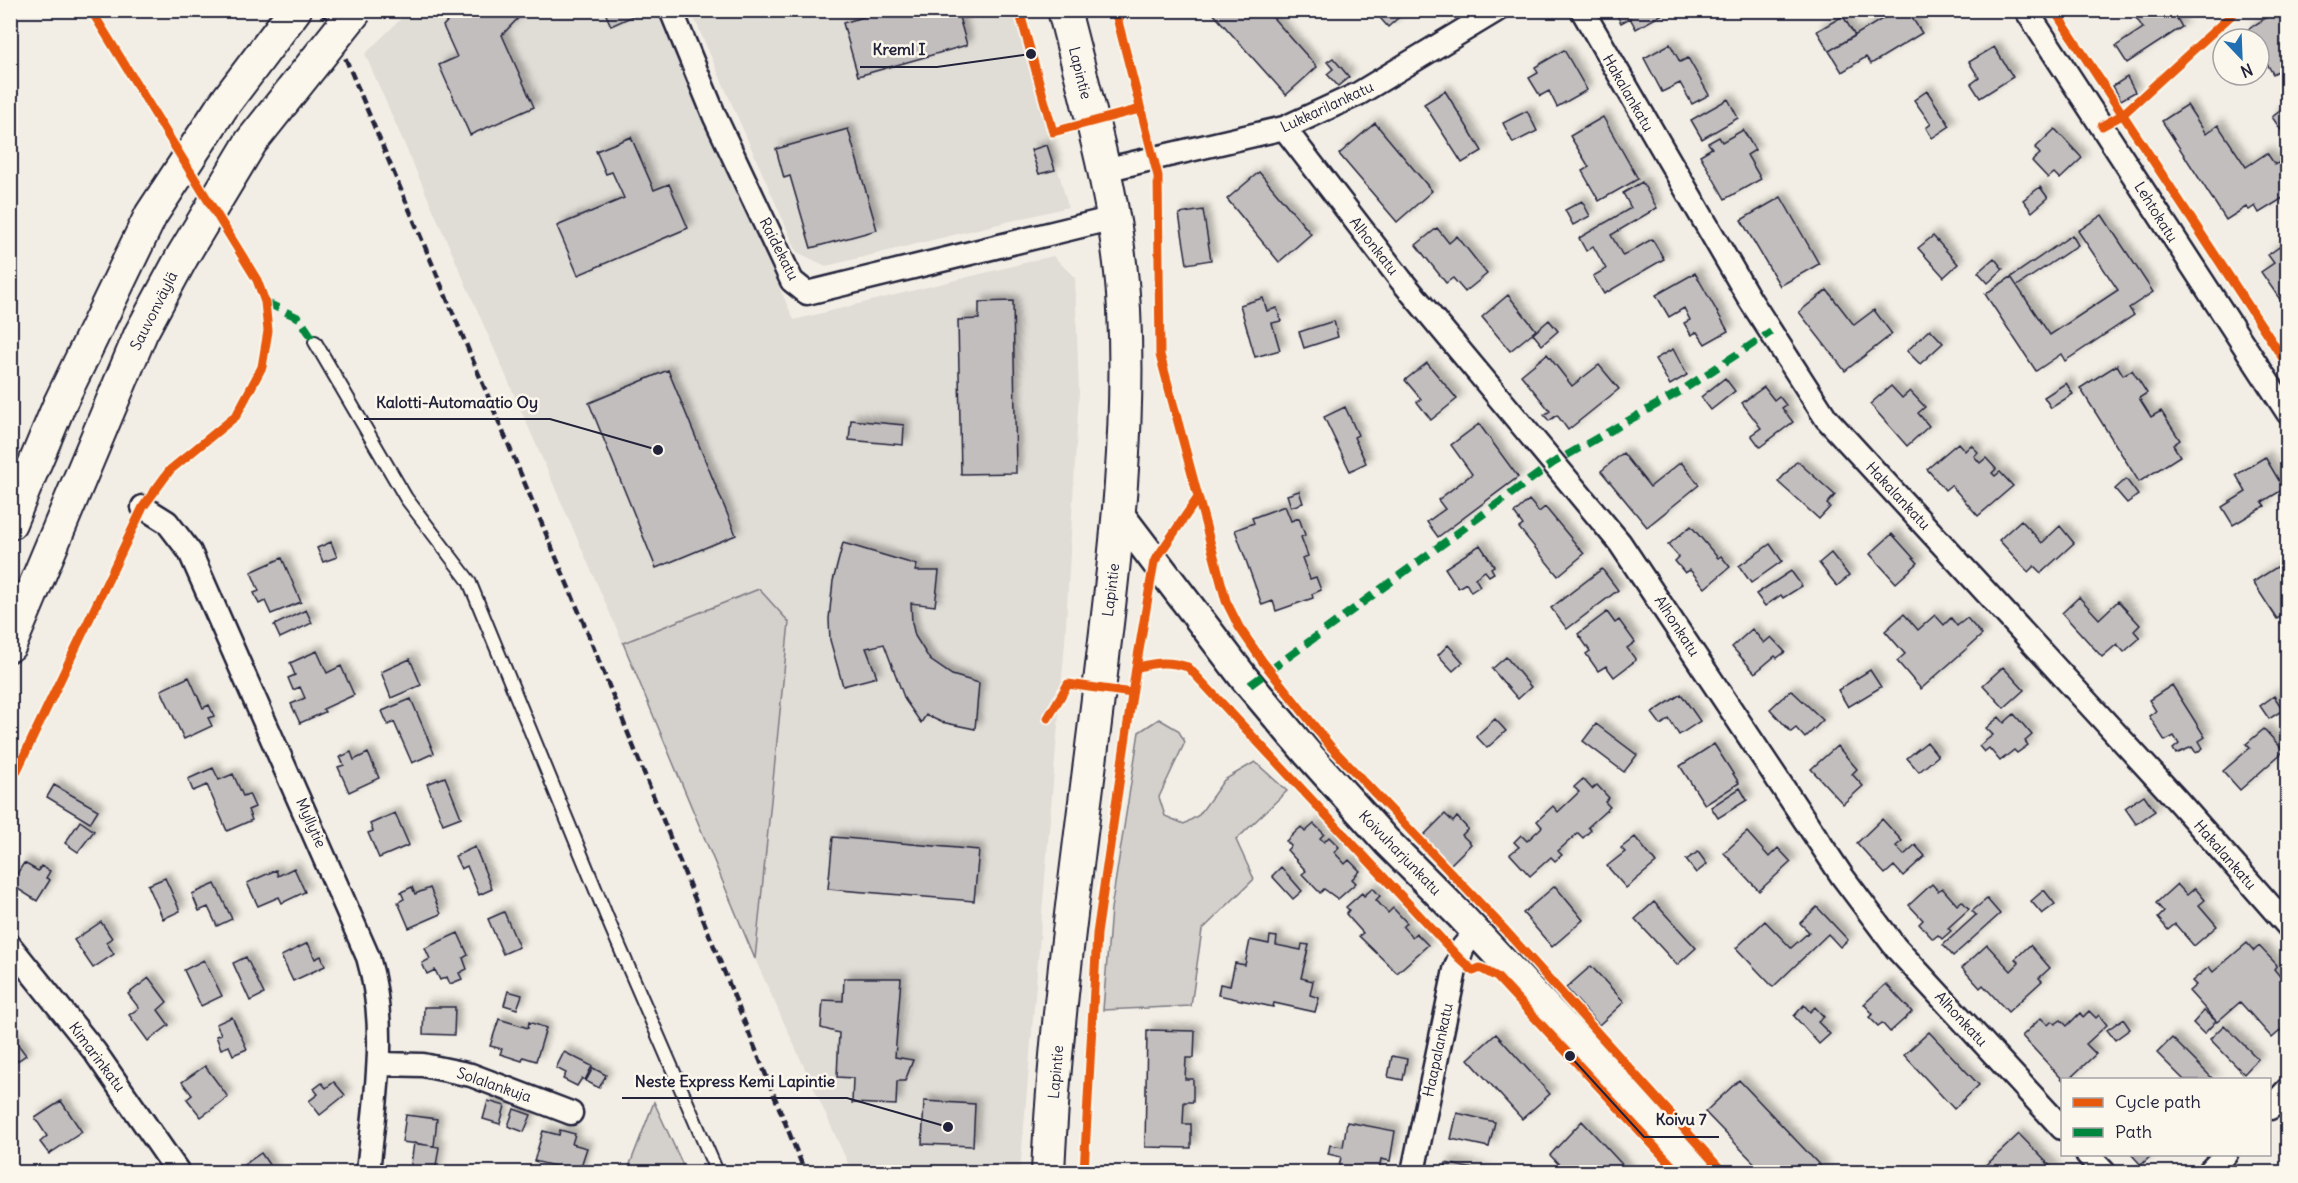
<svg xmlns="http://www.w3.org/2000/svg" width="2298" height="1183" viewBox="0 0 2298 1183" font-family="Delius,sans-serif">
	<defs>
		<filter id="shadow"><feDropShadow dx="5.5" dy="-5.5" stdDeviation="3" flood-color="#0004"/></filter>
	</defs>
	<rect width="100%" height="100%" fill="#f2eee5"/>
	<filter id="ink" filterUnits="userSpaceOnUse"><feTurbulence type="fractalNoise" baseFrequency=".0167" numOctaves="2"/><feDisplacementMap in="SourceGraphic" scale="12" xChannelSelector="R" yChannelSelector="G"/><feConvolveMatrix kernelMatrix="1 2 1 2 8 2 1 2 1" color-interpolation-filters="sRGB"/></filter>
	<g filter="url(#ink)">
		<path fill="#e0dcd6" d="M409,11H656L794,320L1053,256L1075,278L1079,392L1065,642L1020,1172H852L755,959L789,622L758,589L623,643L365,54Z
			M691,11H1015L1068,207L826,266L797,252Z"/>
		<path fill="#d4d1cc" stroke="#7b7a84" stroke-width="1.5" d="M759,589L789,622L755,959L623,643Z
			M1159,719L1178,730L1185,742L1159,797L1165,816L1184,824L1199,815L1224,780L1255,762L1287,791L1236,840L1254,879L1202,930L1191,1006L1103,1010L1111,909L1139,732Z
			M654,1102L686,1172H627Z"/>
		<path fill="#c2bebe" stroke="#22223b" stroke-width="1.5" filter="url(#shadow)" d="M458,10H526L502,35L534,107L470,135L439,65L457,57L443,26Z
			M604,10H641L642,12L611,26Z
			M887,10H957L967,45L858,76L843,23Z
			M1210,10H1266L1317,67L1286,95Z
			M1373,10H1407L1388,27Z
			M1614,10H1661L1663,14L1636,29L1630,18L1621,23Z
			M1897,10H1907L1922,33L1871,64L1866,57L1842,72L1829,51Z
			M2131,10H2172L2182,27L2127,63L2116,46L2143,28Z
			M2278,10H2288V65L2273,74L2266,62L2262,65L2259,60V39H2253L2247,30Z
			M1843,16L1855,36L1829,51L1817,31Z
			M1670,44L1680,62L1688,58L1709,95L1692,104L1680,83L1662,92L1644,58Z
			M1994,47L2013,77L1980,98L1971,84L1979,78L1969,62Z
			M1564,50L1587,90L1557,107L1549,91L1540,96L1529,78L1538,73L1535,67Z
			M1333,58L1349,77L1338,86L1327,74L1333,69L1327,62Z
			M2127,77L2135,92L2121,100L2113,86Z
			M1445,91L1482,151L1462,163L1424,104Z
			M1927,91L1950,126L1932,138L1926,128L1931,124L1914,100Z
			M1728,99L1738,118L1702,139L1691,120Z
			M2187,105L2206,134L2218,125L2246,167L2267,153L2275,165L2288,157V195L2259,213L2255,206L2249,210L2246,207L2226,220L2162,121Z
			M2287,106L2288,130L2283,133L2272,117Z
			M1527,111L1537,131L1513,143L1503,123Z
			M1603,117L1638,179L1599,201L1582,171L1589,167L1570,136Z
			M1375,123L1432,191L1397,222L1339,154Z
			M848,129L877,230L811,248L790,176L784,178L776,149Z
			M2055,129L2082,158L2060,179L2054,173L2048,178L2032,161L2040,154L2035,148Z
			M1743,130L1755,150L1747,155L1761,179L1725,199L1700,155L1712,148L1708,143L1719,137L1722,142Z
			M631,137L654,190L669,184L688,228L578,275L557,226L624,198L612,172L606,174L596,151Z
			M1047,145L1055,170L1039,174L1031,150Z
			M1259,172L1311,234L1279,262L1227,199Z
			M1642,182L1657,208L1611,235L1623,256L1652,239L1664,259L1604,294L1593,276L1606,269L1593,246L1586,251L1579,238L1631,208L1623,193Z
			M2040,187L2048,198L2032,212L2023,200Z
			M1781,197L1819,264L1780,286L1741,220Z
			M1582,201L1590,216L1573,225L1565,210Z
			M1203,210L1211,260L1187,264L1179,214Z
			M2102,215L2153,292L2129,308L2134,315L2065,361L2061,354L2036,371L1985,294L2011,277L2050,335L2118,290L2078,231Z
			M1437,228L1449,243L1457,236L1487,274L1465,292L1453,278L1446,283L1416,245Z
			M2072,235L2078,245L2017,286L2011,277Z
			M1933,236L1958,264L1944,277L1918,248Z
			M2285,243L2288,247V311L2261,272L2274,263L2268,255Z
			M1994,258L2003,269L1988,283L1978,272Z
			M1695,273L1728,331L1705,344L1697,332L1691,335L1684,323L1690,320L1684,308L1669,317L1656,295Z
			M1827,290L1854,325L1874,310L1892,334L1845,371L1799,312Z
			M1508,295L1536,330L1510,351L1482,317Z
			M1263,298L1267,311L1277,308L1281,321L1272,323L1280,350L1255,357L1240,305Z
			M1013,301L1016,473L961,474L958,320L979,319V302Z
			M1549,320L1558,331L1542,345L1533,334Z
			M1334,321L1338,337L1304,348L1299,332Z
			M1930,329L1943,343L1920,364L1907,351Z
			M1673,349L1687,375L1670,385L1655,359Z
			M1547,354L1572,386L1599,365L1619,389L1568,430L1557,415L1549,421L1544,415L1550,411L1521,375Z
			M1427,363L1457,399L1431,420L1417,402L1421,399L1405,380Z
			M2117,365L2123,375L2132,370L2147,393L2139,398L2151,417L2161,411L2180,440L2173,445L2180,456L2139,482L2080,388Z
			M668,370L736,535L656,568L589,403Z
			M1725,378L1735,391L1711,410L1701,397Z
			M2066,383L2073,394L2051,408L2044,397Z
			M1891,386L1902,398L1910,391L1925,407L1918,413L1929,426L1907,446L1870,404Z
			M1764,387L1774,400L1779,396L1786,405L1782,408L1793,422L1760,447L1751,435L1761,428L1742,403Z
			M1345,407L1358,435L1354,437L1366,463L1350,471L1324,417Z
			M851,420L904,425L903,445L849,440Z
			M1479,424L1518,477L1438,537L1427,522L1445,509L1438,500L1472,474L1451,445Z
			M1958,443L1965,451L1971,445L1978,452L1974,456L1980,463L1986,458L1996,469L1992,473L1995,476L2000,472L2013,486L1978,516L1951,485L1945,490L1927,469Z
			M1623,453L1650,487L1681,462L1699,485L1647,527L1601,471Z
			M2265,457L2284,489L2262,502L2265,506L2233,525L2222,507L2246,492L2236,475Z
			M1797,461L1835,495L1827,504L1830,507L1819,519L1778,482Z
			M2126,479L2138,495L2127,503L2115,489Z
			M1299,491L1303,503L1291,507L1287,495Z
			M1529,500L1539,512L1545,507L1584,554L1558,576L1519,528L1523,525L1514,513Z
			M1285,506L1291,521L1299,518L1305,535L1301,537L1308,556L1302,558L1310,579L1316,577L1321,590L1312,594L1313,598L1276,611L1273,601L1262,605L1235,530L1254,523L1252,518Z
			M2021,520L2042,543L2060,526L2074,543L2041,573L2034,566L2028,572L1999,540Z
			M1691,526L1718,558L1721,556L1730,567L1705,588L1690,570L1685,573L1675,561L1679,557L1668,545Z
			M1892,534L1918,563L1896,583L1870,554Z
			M331,542L337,557L323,562L317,548Z
			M843,543L917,565L915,571H939L935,606L911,603L912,623L915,636L930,660L952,675L979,683L975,729L941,722L926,715L921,723L905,700L884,644L866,648L877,677L843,686L830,640L829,619L833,581Z
			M1770,544L1782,561L1751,583L1739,566Z
			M1480,545L1494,566L1491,568L1494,573L1489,576L1485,571L1475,578L1480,586L1471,592L1466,583L1458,588L1445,568Z
			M1831,553L1849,576L1837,586L1819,563Z
			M282,558L301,602L271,614L265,601L259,604L254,593L259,591L251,572Z
			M2288,560V612L2277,619L2253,582Z
			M1602,569L1618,590L1567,629L1551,608Z
			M1791,571L1802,586L1783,598L1781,595L1765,606L1756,594Z
			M2079,597L2099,619L2118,601L2140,625L2134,631L2140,638L2124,652L2117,644L2102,657L2062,613Z
			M306,610L312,623L280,638L274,625Z
			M1607,612L1615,623L1619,620L1635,642L1627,648L1636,660L1614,677L1606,666L1598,671L1586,654L1590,651L1578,634Z
			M1904,614L1918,630L1935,615L1944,625L1951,618L1957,626L1967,618L1982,635L1921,689L1897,661L1905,654L1885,631Z
			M1752,629L1764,643L1771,637L1785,652L1777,658L1775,656L1755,673L1732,647Z
			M1448,645L1463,662L1453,671L1438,655Z
			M317,651L327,673L341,666L354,695L323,709L325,712L300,723L291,704L305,698L300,687L293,690L288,678L295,675L290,663Z
			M1506,657L1531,687L1518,699L1492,669Z
			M410,659L421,685L391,698L381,672Z
			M2003,667L2024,690L2004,708L1983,685Z
			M1870,670L1881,687L1848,707L1838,690Z
			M189,677L203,708L209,705L214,716L208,718L212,726L184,739L161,690Z
			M2172,685L2205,737L2199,741L2203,748L2196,753L2192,747L2176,754L2173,749L2179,744L2174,736L2165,741L2149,716L2156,711L2149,700Z
			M1791,690L1823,720L1805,738L1796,728L1791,732L1770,709Z
			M1681,694L1700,721L1679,735L1669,719L1661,725L1652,713Z
			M2274,696L2283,710L2269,719L2260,706Z
			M411,699L434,753L412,763L394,722L388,725L382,711Z
			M2014,714L2032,735L2025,741L2028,745L2017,753L2014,750L2000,761L1989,748L1984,752L1979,746L1993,735L1986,728L1999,717L2004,723Z
			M1495,719L1506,731L1487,748L1476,736Z
			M1596,724L1637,755L1624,772L1583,741Z
			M2264,729L2284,751L2240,790L2223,771L2250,748L2246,744Z
			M1927,742L1938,756L1919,772L1907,758Z
			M1714,744L1739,783L1705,805L1680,766Z
			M1837,746L1857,769L1852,774L1863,786L1843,804L1811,769Z
			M351,752L354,760L368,753L379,778L349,792L338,767L344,765L340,757Z
			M213,768L219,780L233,774L243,796L249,794L255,807L248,810L252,820L227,831L207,785L193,791L188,779Z
			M445,777L461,817L443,824L427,784Z
			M1583,779L1592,789L1597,785L1609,798L1605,802L1610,807L1588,827L1591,830L1583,838L1578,833L1558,851L1562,855L1555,861L1551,857L1530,876L1510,854L1519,847L1514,842L1521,835L1527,841L1542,827L1537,821L1553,806L1558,812L1579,792L1574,787Z
			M54,785L98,810L90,823L47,797Z
			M1740,788L1747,800L1718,818L1711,807Z
			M2144,795L2155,811L2136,824L2125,808Z
			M395,813L409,845L379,858L368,833L373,831L370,824Z
			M1445,814L1453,822L1457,817L1468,829L1462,835L1471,844L1450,865L1422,837Z
			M1882,819L1902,841L1896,846L1904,855L1915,845L1925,856L1903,876L1894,866L1885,874L1857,843Z
			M80,821L94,831L78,852L65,843Z
			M1314,824L1324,834L1320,838L1324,842L1329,837L1339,847L1334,852L1345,864L1349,860L1360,871L1352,879L1356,883L1338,899L1324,889L1320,893L1302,874L1306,871L1287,850L1291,846L1286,841L1301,827L1305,832Z
			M1747,832L1769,857L1778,848L1791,862L1759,891L1724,853Z
			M833,837L979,850L974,901L828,889Z
			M1635,837L1656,863L1626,888L1607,866L1625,852L1621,848Z
			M475,847L492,889L479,895L467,866L461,869L455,856Z
			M1698,852L1707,864L1696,873L1686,860Z
			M24,863L38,871L41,866L50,871L46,878L50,880L37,901L10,884Z
			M1281,867L1302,891L1293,899L1272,876Z
			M294,868L305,892L282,903L279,897L258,906L247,883L276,870L278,876Z
			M165,878L180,911L163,919L148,885Z
			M215,884L232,919L217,926L208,907L199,911L192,894Z
			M1932,884L1938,891L1942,888L1957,905L1962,901L1969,909L1948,928L1951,931L1942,939L1938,935L1933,939L1919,924L1923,920L1909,905Z
			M2177,884L2187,895L2195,888L2205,900L2199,905L2217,926L2194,946L2175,924L2168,930L2158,918L2164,912L2156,903Z
			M1555,886L1583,920L1552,947L1523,913Z
			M412,887L415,894L430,888L441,914L409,928L398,902L404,899L401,892Z
			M1373,888L1380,896L1376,900L1388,913L1393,908L1407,923L1403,927L1412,937L1416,933L1428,945L1397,973L1359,936L1363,933L1346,914L1349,910L1346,907L1362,893L1364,896Z
			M2044,890L2055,904L2042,914L2031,901Z
			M1987,899L2000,914L1953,956L1943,945L1976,915L1972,911Z
			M1654,902L1696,948L1677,965L1635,919Z
			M1817,907L1848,940L1840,947L1828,934L1773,987L1736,948L1765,921L1791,948L1809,932L1800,923Z
			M504,912L519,947L503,954L488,919Z
			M101,922L112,938L106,942L114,954L93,968L74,940Z
			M458,933L468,955L463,958L467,969L459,973L462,979L450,984L447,977L440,980L435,970L427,974L422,963L430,959L425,948Z
			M1270,936L1277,937L1276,945L1301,950L1302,944L1309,945L1301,978L1313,981L1310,995L1319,998L1315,1012L1274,1003L1273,1007L1218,995L1220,984L1230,986L1235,963L1245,965L1250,940L1269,944Z
			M308,943L315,959L321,956L325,966L293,981L281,956Z
			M2247,943L2254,951L2259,946L2277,965L2274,969L2282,979L2288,974V1024L2272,1038L2240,1002L2217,1022L2189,991L2196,985L2192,981L2209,967L2213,972Z
			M1987,945L2011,971L2019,963L2015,959L2030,945L2050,968L2039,978L2042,981L2008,1012L1983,985L1980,988L1962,968Z
			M246,957L264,994L250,1001L233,963Z
			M204,960L222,996L201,1006L184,970Z
			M1591,966L1624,1002L1599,1025L1566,988Z
			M149,978L167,1002L158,1010L169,1025L148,1041L129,1015L139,1008L128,994Z
			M844,978H901L895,1057L913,1060L905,1081H897L896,1105L852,1103L853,1078L837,1077L839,1033L821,1028L823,1000L843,1001Z
			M1886,984L1912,1012L1890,1032L1882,1023L1878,1026L1869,1017L1873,1014L1864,1004Z
			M508,991L522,995L517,1009L504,1005Z
			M1804,1005L1810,1012L1815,1007L1824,1017L1818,1022L1830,1034L1819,1044L1794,1016Z
			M424,1007H455L454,1035L423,1034Z
			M2089,1011L2096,1018L2099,1015L2107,1025L2086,1044L2096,1054L2068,1080H2063L2022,1036L2041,1018L2048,1025L2052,1021L2055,1024L2061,1020L2067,1026L2080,1013L2083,1017Z
			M2204,1011L2216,1021L2204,1034L2193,1023Z
			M232,1017L247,1049L233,1055L229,1046L221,1049L216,1036L221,1034L216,1024Z
			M499,1019L528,1028L529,1022L546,1028L536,1061L523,1057L522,1061L500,1054L502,1049L490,1046Z
			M2123,1019L2130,1029L2115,1040L2107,1030Z
			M2224,1025L2258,1059L2244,1074L2210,1039Z
			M1147,1030L1195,1031L1194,1058H1186L1185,1079H1193V1102H1184L1183,1124H1191V1148L1145,1147Z
			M1929,1032L1979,1085L1954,1109L1904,1055Z
			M10,1034L26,1055L10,1066Z
			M1496,1034L1550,1094L1522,1119L1468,1059Z
			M2172,1038L2214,1080H2184L2157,1053Z
			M564,1052L592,1066L585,1080L582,1078L577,1086L563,1079L566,1073L556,1068Z
			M1392,1056L1407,1059L1403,1080L1388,1077Z
			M205,1066L228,1097L201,1117L187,1099L192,1095L182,1082Z
			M593,1068L606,1075L599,1088L586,1081Z
			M1739,1080L1826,1172H1763L1705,1112Z
			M334,1082L345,1095L320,1115L309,1101L318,1094L314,1089L322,1083L326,1088Z
			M61,1101L82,1132L49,1154L40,1142L47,1136L35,1118Z
			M488,1101L505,1106L500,1124L483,1119Z
			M924,1101L975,1104L973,1146L922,1144Z
			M514,1109L531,1115L524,1132L508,1126Z
			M1457,1113L1495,1122L1489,1147L1451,1139Z
			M406,1115L437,1119L434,1146L402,1142Z
			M1582,1121L1629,1172H1566L1550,1155Z
			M1347,1122L1395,1131L1390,1161L1381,1159L1379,1172H1338L1341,1157L1328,1154L1329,1150L1330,1145L1343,1147Z
			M560,1130L575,1134L572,1144L587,1148L579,1172L534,1161L543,1131L559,1135Z
			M2019,1134L2056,1172H1979Z
			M414,1143L439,1147L435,1172L410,1171Z
			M261,1153L274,1172H241L238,1169Z
			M2131,1154H2153L2141,1165Z
			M1446,1163L1487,1172H1444Z"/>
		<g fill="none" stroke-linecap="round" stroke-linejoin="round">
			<g stroke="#22223b" stroke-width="16">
				<path id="service" d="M315,342L406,498L469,581L611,927L717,1172"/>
			</g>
			<g stroke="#22223b" stroke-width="27">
				<path id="minor" d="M671,10L715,117L792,281L807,293L1114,218
					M1582,10L1749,298L1826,418L2176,799L2288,926
					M2026,10L2288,413
					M1284,128L1401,280L1620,543L1842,876L1896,948L2062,1128
					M1104,170L1284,128L1358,94L1497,10
					M143,507L167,522L190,552L368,957C389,1029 375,1100 368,1172
					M10,946L95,1052L178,1172
					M379,1064L423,1065L471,1075L571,1113
					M2270,1108L2288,1089
					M2087,1154L2104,1172
					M1413,1172L1455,970L1463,947L1476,932
					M2209,1172L2226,1154"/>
			</g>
			<g stroke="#22223b" stroke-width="33">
				<path id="tertiary" d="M1120,515L1244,678L1308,754L1387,842L1459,914L1701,1172"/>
			</g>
			<g stroke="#22223b" stroke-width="36">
				<path id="secondary" d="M10,523L60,403L151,215L222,107L295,10
					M10,645L141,333L182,257
					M1048,1172C1056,1000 1083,828 1103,657C1117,542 1130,427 1124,310C1119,208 1089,109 1064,10"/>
			</g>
			<use href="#service" stroke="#fbf7ec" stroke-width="12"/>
			<use href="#minor" stroke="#fbf7ec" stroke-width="22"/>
			<use href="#tertiary" stroke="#fbf7ec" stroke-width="28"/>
			<use href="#secondary" stroke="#fbf7ec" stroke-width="32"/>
			<path stroke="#22223b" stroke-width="4.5" stroke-dasharray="9 4.5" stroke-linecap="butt" d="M321,10L342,50L582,619L805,1172"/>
			<g stroke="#22223b" stroke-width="36" stroke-linecap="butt">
				<path id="secondary-bridge" d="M182,257L251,142L356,10"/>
			</g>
			<use href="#secondary-bridge" stroke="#fbf7ec" stroke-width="32"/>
			<path stroke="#00873e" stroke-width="8" stroke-dasharray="15 8" stroke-linecap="butt" d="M265,302L299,318L315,342
				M1250,685L1553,463L1681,391L1771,332"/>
			<g stroke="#fbf7ec" stroke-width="13">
				<path id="cycleway" d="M1019,10L1053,132L1140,109
					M1115,10L1158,176L1160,355L1226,601L1239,627L1263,662L1331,747L1495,919L1723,1172
					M2054,10L2288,366
					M2102,126L2122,115L2237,10
					M1136,668C1155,662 1169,661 1188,667L1459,958L1473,971L1480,968L1497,977L1678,1172
					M1048,718L1068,684L1132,693
					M10,785L143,507L170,470L236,416L262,367L268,331L265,302L257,280L91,10
					M1084,1172L1097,934L1136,668L1154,562L1197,499"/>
			</g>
			<use href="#cycleway" stroke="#e8590c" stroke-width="9"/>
		</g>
	</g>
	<g text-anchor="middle" stroke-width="5" stroke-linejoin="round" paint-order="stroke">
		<g font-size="15" fill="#22223b" stroke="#fbf7ec">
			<text transform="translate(1080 73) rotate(76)" y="5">Lapintie</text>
			<text transform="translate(1628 93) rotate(60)" y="5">Hakalankatu</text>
			<text transform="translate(1327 107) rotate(-25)" y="5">Lukkarilankatu</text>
			<text transform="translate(2156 212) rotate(58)" y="5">Lehtokatu</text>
			<text transform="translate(1374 246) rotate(52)" y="5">Alhonkatu</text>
			<text transform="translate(779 249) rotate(63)" y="5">Raidekatu</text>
			<text transform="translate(154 311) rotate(-63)" y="5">Sauvonväylä</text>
			<text transform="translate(1898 496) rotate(47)" y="5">Hakalankatu</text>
			<text transform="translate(1111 590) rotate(-83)" y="5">Lapintie</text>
			<text transform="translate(1677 626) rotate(57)" y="5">Alhonkatu</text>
			<text transform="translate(311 823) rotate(66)" y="5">Myllytie</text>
			<text transform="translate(1400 853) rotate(46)" y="5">Koivuharjunkatu</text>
			<text transform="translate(2225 855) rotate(49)" y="5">Hakalankatu</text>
			<text transform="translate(1961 1019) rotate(47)" y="5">Alhonkatu</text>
			<text transform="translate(1438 1050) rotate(-78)" y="5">Haapalankatu</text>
			<text transform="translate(97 1057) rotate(53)" y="5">Kimarinkatu</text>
			<text transform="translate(1056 1072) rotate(-85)" y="5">Lapintie</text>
			<text transform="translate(494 1085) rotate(19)" y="5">Solalankuja</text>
		</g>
	</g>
	<path fill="none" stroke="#22223b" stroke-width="2" d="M1031 54L937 67H860M658 450L550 419H364M948 1127L847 1098H622M1570 1056L1644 1137H1719"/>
	<g fill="#22223b" stroke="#fbf7ec" stroke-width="2">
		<circle cx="1031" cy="54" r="6"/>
		<circle cx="658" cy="450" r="6"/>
		<circle cx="948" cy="1127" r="6"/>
		<circle cx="1570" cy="1056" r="6"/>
	</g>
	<g font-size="16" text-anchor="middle" font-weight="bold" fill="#22223b" stroke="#fbf7ec" stroke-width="5" stroke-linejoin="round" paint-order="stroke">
		<text x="899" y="55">Kreml I</text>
		<text x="457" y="408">Kalotti-Automaatio Oy</text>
		<text x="735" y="1087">Neste Express Kemi Lapintie</text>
		<text x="1681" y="1125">Koivu 7</text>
	</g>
	<rect width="2298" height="1183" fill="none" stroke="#fbf7ec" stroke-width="36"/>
	<rect x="18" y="18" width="2262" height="1147" fill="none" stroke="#22223b" stroke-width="2" filter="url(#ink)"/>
	<rect x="2061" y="1078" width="210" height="78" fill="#fbf7ec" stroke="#a4a2a5" stroke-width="1.5"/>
	<rect x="2073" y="1098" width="30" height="9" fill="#e8590c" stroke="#a4a2a5" stroke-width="1.5"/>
	<text x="2115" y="1108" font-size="18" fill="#22223b">Cycle path</text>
	<rect x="2073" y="1128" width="30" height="9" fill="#00873e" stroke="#a4a2a5" stroke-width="1.5"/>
	<text x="2115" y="1138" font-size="18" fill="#22223b">Path</text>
	<g transform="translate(2241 57) rotate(157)"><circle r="28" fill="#fbf7ec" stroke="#a4a2a5" stroke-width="1.5"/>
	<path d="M0-4.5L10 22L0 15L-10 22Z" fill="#1f6fb2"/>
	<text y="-9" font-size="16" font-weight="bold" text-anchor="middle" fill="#22223b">N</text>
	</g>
</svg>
